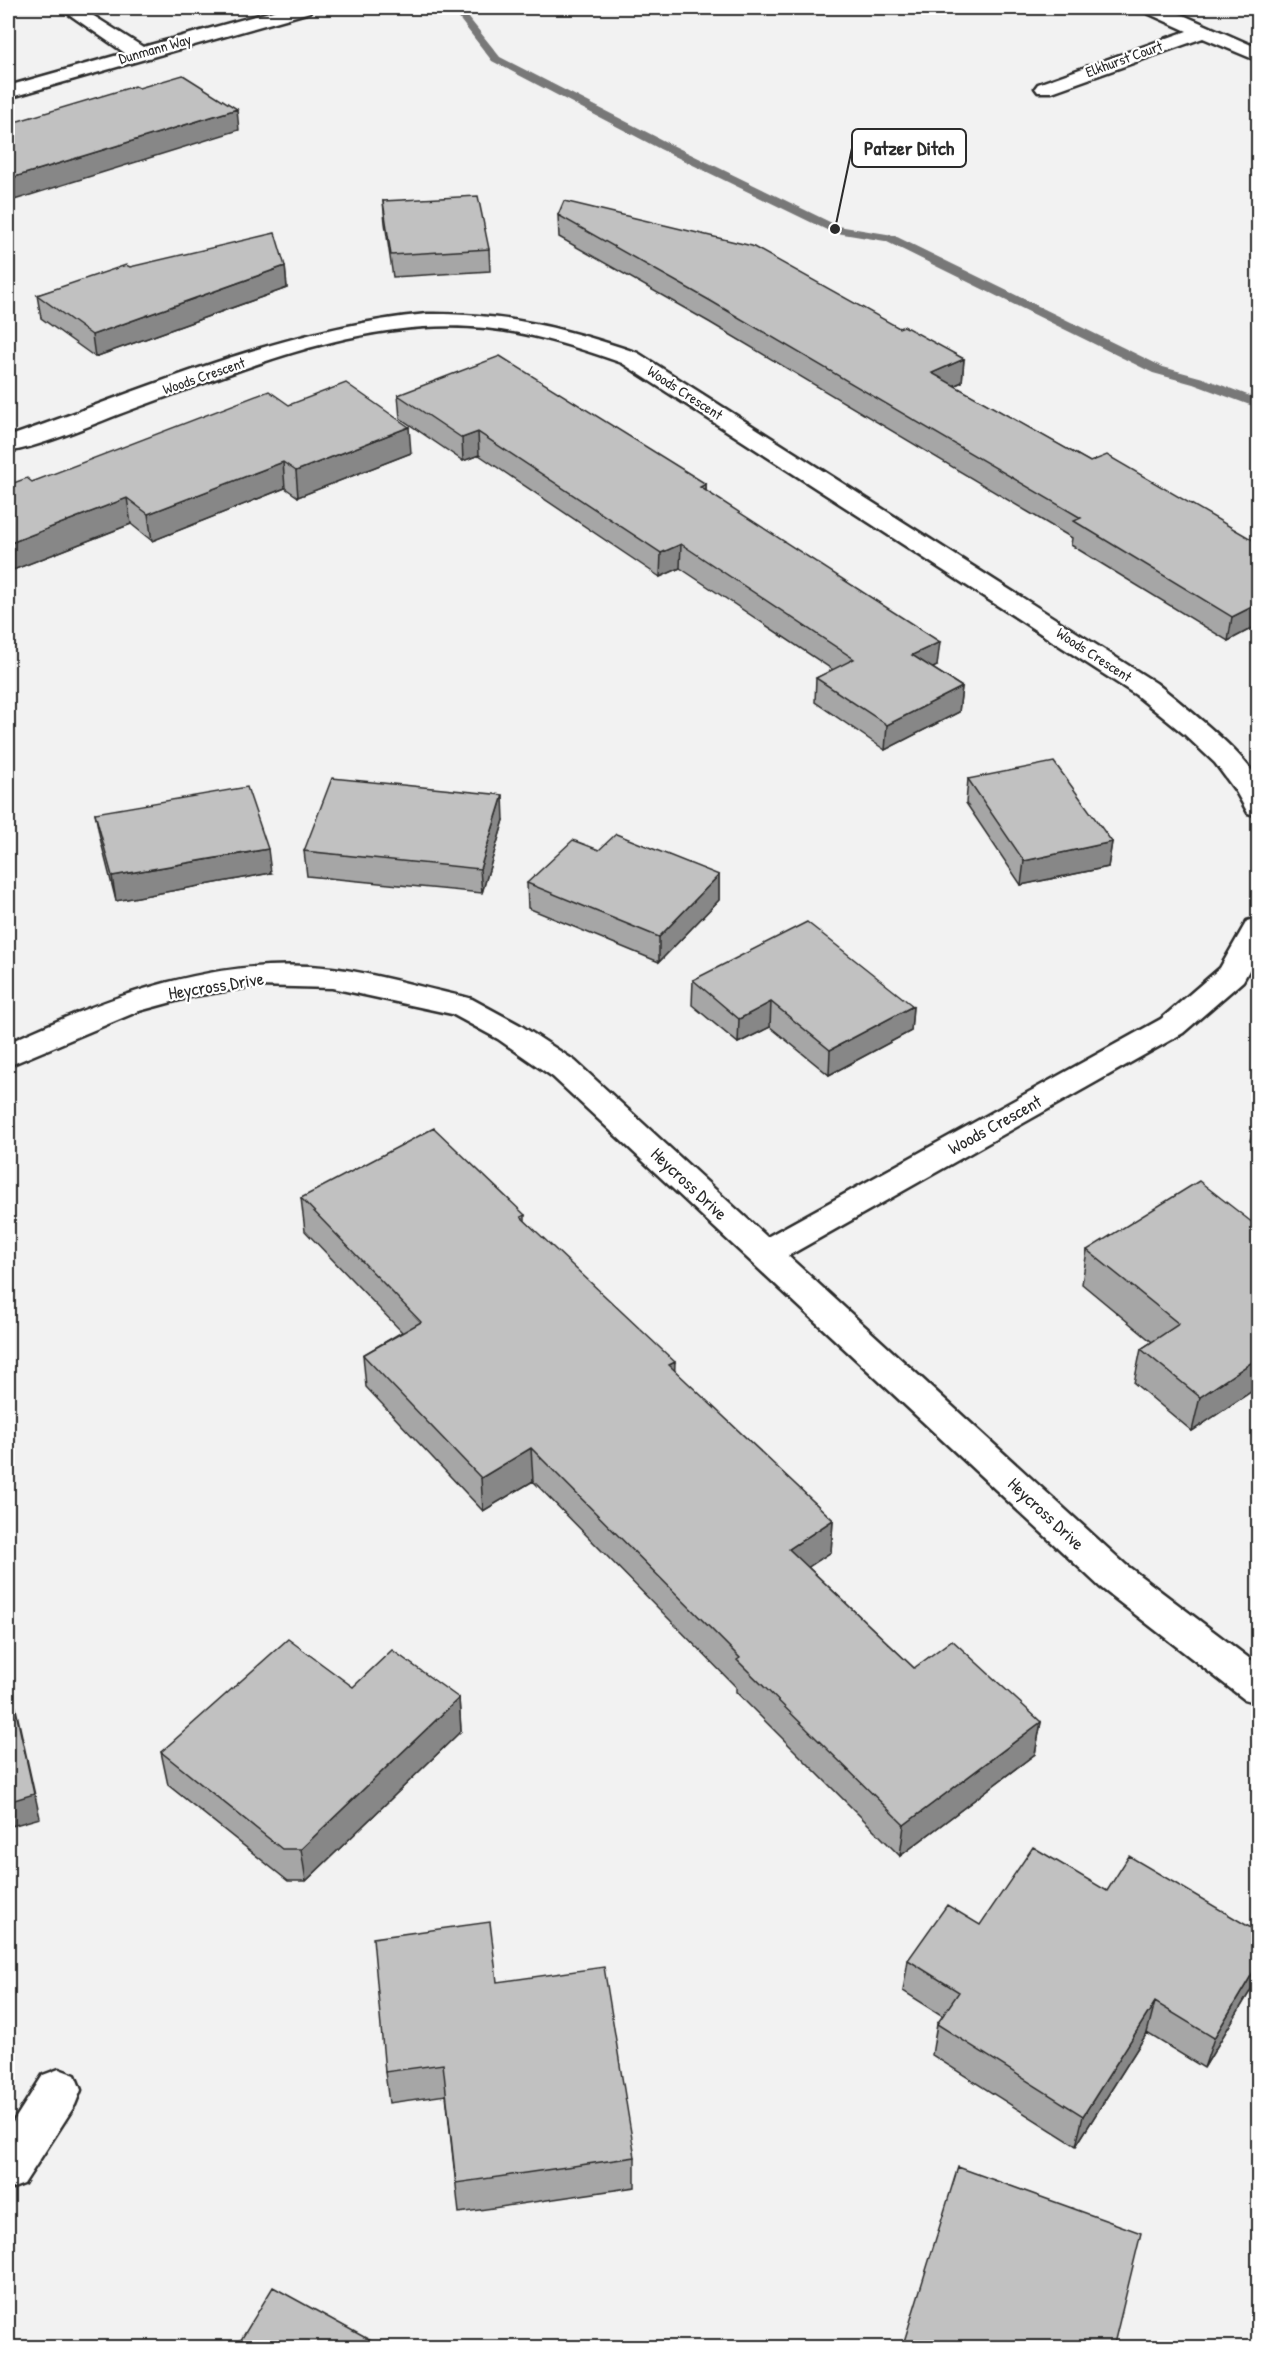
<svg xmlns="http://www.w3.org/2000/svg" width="1266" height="2355" viewBox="0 0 1266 2355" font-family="'Patrick Hand',sans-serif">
	<rect width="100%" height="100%" fill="#f2f2f2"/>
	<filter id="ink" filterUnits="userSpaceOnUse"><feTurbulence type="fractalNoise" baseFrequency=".0167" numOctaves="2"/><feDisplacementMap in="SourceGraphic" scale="12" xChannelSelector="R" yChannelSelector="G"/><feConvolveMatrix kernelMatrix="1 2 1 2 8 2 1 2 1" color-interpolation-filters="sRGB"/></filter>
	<g filter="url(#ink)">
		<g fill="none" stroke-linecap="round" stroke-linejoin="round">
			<path fill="#787878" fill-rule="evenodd" d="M451,8H461L500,57L668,143L838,226L893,235L1163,367L1203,378L1258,399V408L1193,384L1153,373L885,241L831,232L660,149L492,61Z"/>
			<g stroke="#2b2b2b" stroke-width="5">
				<path id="minor" d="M60,8H81L143,47L284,8H312L310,12L8,98V86L125,53Z
					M1143,8H1167L1258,48V61L1203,38L1052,92H1038L1035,88L1038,84L1187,31L1145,12Z
					M427,314C505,313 565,328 638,353L1156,683C1178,701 1252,758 1258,783C1261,792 1258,806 1258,816L1248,813L1235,790L1215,763L1184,734L1136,695L622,363C577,347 532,333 485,328C363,316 245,369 133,409C95,423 46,445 8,452V437C143,390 284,327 427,314Z
					M1258,918V954L1243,981L1183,1033L788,1256L1126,1565L1258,1665V1703L1244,1699L1100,1587L553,1077L498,1039L452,1014L332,988L256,986L194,996L139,1011L8,1066V1043C109,996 218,955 332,968C373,973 420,987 461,996L472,999L520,1025L575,1061L767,1237L1161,1019L1220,968L1247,921Z
					M59,2069L75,2075L81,2090L75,2105L24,2184L8,2190V2130L43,2075Z"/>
			</g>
			<use href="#minor" fill="#fff" fill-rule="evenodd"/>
		</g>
		<path fill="#a6a6a6" stroke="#2b2b2b" stroke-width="1.5" d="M383,201L489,249L490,271L393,277L385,223Z
			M558,215L899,328L964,359L962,382L954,386L1090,462L1258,543V625L1228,641L1071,545L1072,538L709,322L559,237Z
			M285,266L287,288L95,357L41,318L37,295L130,267Z
			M398,395L706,484V491L937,666L932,668L962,687L959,712L885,750L815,702L816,678L833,670L680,568L660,577L479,455L463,461L400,418Z
			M289,405L411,453L298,497L285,488L152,541L131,524L8,572V485L32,482Z
			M968,779L1112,842L1108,867L1021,885L966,803Z
			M95,813L271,873L116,901L100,838Z
			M504,820L482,893L307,876L304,851Z
			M719,875V900L659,962L528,908L527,883Z
			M693,980L913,1006L911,1031L829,1075L770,1027L738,1043L692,1005Z
			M1258,1114V1147L1250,1141L1256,1116Z
			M301,1198L525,1215V1221L674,1371L833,1520L831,1552L808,1567L914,1668L1041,1722L1035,1754L900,1856L736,1692V1687L533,1481L483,1511L366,1387L363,1355L402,1332L305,1231Z
			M1258,1227V1387L1192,1431L1134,1383L1141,1349L1152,1342L1082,1284L1087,1250Z
			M353,1687L459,1698L461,1731L306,1881H288L168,1785L161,1752Z
			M1107,1891L1258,1932V1978L1204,2068L1147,2033L1076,2146L932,2055L937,2024L943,2016L903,1991L908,1960L980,1925Z
			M497,1982L635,2157V2187L459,2213L446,2095L389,2103L385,2072Z"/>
		<path fill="#878787" stroke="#2b2b2b" stroke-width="1.5" d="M237,109L239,130L8,202V179Z
			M285,266L287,288L95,357L92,335Z
			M964,359L962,382L930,396L932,373Z
			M409,427L411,453L298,497L296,471Z
			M478,432L479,455L463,461L462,438Z
			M283,462L285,488L152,541L148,514Z
			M706,484V508L700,487Z
			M127,498L131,524L8,572V544Z
			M681,544L680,568L660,577L661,553Z
			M1258,604V625L1228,641L1232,617Z
			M940,642L937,666L910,679L912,655Z
			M962,687L959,712L885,750L887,725Z
			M503,795L504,820L482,893L480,869Z
			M1112,842L1108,867L1021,885L1024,861Z
			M268,849L271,873L116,901L112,876Z
			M719,875V900L659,962V937Z
			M771,1002L770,1027L738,1043L739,1019Z
			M913,1006L911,1031L829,1075L830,1050Z
			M1258,1358V1387L1192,1431L1200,1397Z
			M675,1362L674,1394L669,1365Z
			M531,1448L533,1481L483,1511L481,1478Z
			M833,1520L831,1552L786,1582L789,1549Z
			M8,1676L14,1700L40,1818L8,1827Z
			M459,1698L461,1731L306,1881L301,1849Z
			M1041,1722L1035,1754L900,1856L904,1825Z
			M1258,1964V1978L1204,2068L1214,2038Z
			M1155,2002L1147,2033L1076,2146L1083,2116Z"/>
		<path fill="#c1c1c1" stroke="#2b2b2b" stroke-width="1.5" d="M183,75L237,109L8,179V124L135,86L139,88Z
			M478,196L489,249L391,255L383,201Z
			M564,201L752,246L899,328L904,326L964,359L932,373L1090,462L1107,455L1258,543V604L1232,617L1074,521L1081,518L709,300L558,215Z
			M275,233L285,266L92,335L37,295L126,265L130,267Z
			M500,356L706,484L700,487L940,642L912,655L962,687L887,725L816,678L854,659L681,544L661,553L478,432L462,438L398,395Z
			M346,383L409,427L296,471L283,462L148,514L127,498L8,544V485L27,478L32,482L269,391L289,405Z
			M1054,762L1112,842L1024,861L968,779Z
			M332,778L503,795L480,869L304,851Z
			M247,787L268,849L112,876L95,813Z
			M616,834L719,875L659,937L527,883L573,840L599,850Z
			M807,922L913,1006L830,1050L771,1002L739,1019L693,980Z
			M434,1128L525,1215L521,1217L675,1362L669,1365L833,1520L789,1549L914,1668L952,1640L1041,1722L904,1825L737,1660L740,1658L531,1448L481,1478L363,1355L421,1322L301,1198Z
			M1199,1181L1258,1227V1358L1200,1397L1141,1349L1179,1324L1087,1250Z
			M288,1639L353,1687L392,1650L459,1698L301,1849H282L161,1752Z
			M8,1676L34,1794L8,1802Z
			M1033,1847L1107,1891L1129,1856L1258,1932V1964L1214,2038L1155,2002L1083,2116L937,2024L959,1992L908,1960L947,1905L980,1925Z
			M490,1922L497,1982L604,1967L635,2157L456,2183L443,2064L385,2072L373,1938Z
			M958,2167L1141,2233L1113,2348H902Z
			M273,2287L384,2348H236Z"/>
	</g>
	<g text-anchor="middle" stroke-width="4.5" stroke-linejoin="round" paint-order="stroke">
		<g font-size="15" fill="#2b2b2b" stroke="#fff">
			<text transform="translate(155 49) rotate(-16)" y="5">Dunmann Way</text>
			<text transform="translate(1124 59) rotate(-20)" y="5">Elkhurst Court</text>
			<text transform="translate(204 376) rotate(-19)" y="5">Woods Crescent</text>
			<text transform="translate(685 393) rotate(33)" y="5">Woods Crescent</text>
			<text transform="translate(1094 655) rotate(33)" y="5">Woods Crescent</text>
		</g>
		<g font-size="18" fill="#2b2b2b" stroke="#fff">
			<text transform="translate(216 986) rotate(-9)" y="6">Heycross Drive</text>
			<text transform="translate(995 1125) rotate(-29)" y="6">Woods Crescent</text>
			<text transform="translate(689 1184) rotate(43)" y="6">Heycross Drive</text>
			<text transform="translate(1046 1514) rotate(43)" y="6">Heycross Drive</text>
		</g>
	</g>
	<path fill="none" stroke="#2b2b2b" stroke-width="2" d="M835 229L852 148"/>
	<circle fill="#2b2b2b" stroke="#fff" stroke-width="2" cx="835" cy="229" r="6"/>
	<rect fill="#fff" stroke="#2b2b2b" stroke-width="2" x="852" y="129" width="114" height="38" rx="6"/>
	<g font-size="20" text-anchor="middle" font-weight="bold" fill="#2b2b2b">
		<text x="909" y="155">Patzer Ditch</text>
	</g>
	<rect width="1266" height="2355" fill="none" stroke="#fff" stroke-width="30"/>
	<rect x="15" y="15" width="1236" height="2325" fill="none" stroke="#2b2b2b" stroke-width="2" filter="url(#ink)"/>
</svg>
